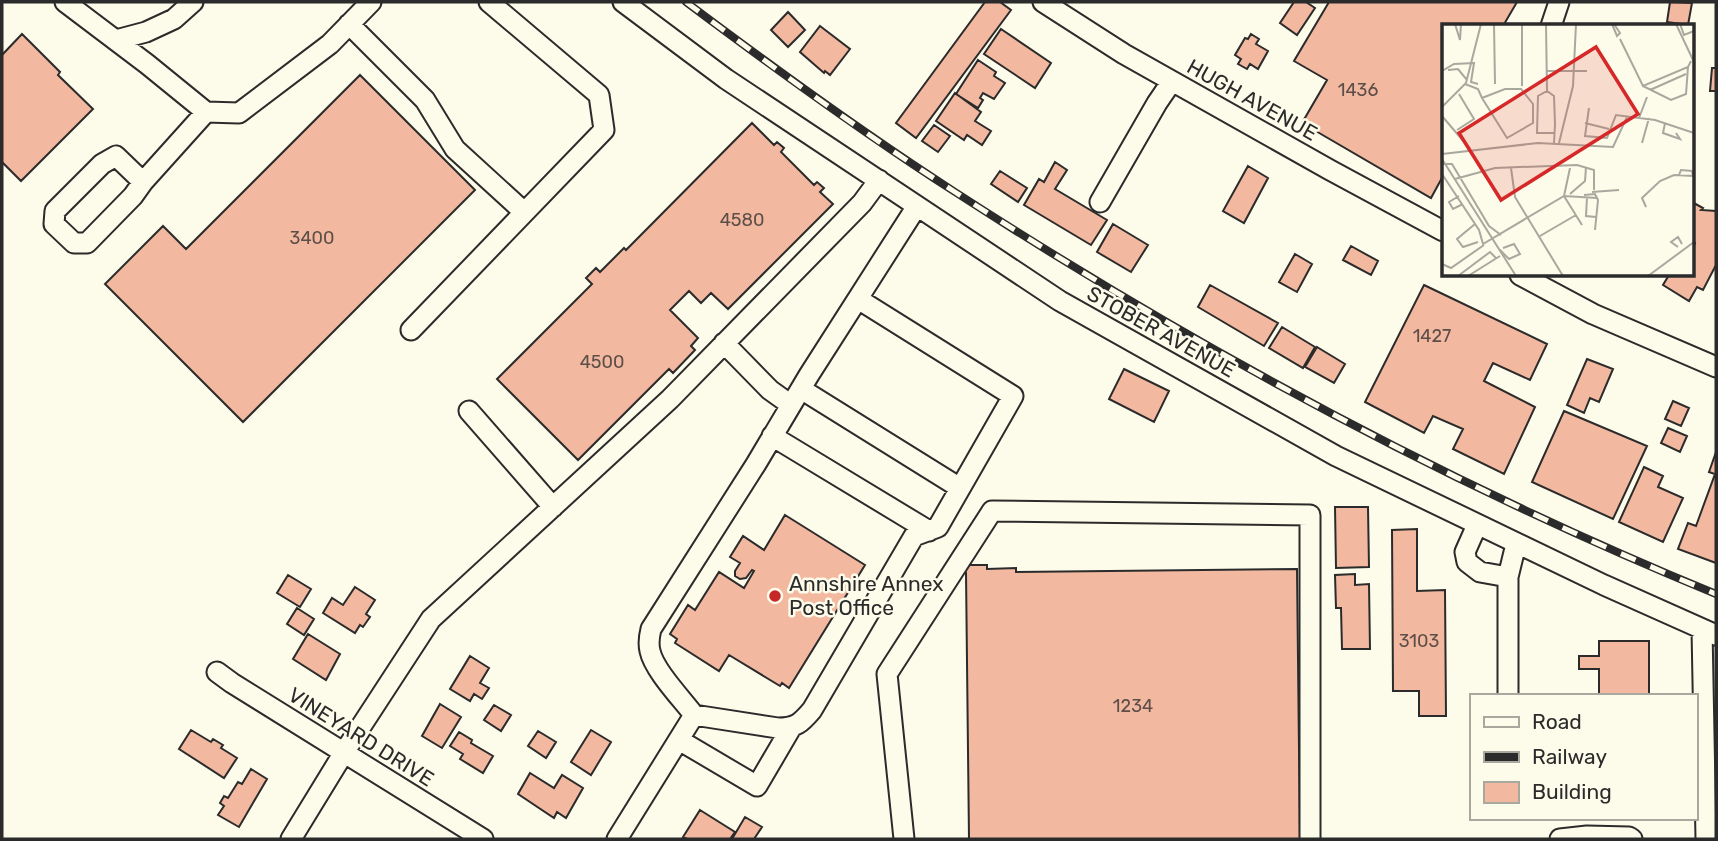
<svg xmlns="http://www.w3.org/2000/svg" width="1718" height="841" viewBox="0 0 1718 841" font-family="Rubik,sans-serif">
	<rect width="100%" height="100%" fill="#fdfbea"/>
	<path fill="#f2b8a0" stroke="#2b2b2b" stroke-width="2" d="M985,2H1000L1011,10L916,138L896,123Z
		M1294,2H1306L1315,8L1297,35L1280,23Z
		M1329,2H1517L1503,26H1443V176L1431,198L1302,123L1327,80L1294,61Z
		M1670,2L1692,3L1688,25L1667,22Z
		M788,12L805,30L788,47L771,30Z
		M820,26L850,49L830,75L825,71L824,73L800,52Z
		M1001,29L1051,63L1035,88L984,54Z
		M22,34L60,72L58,75L93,109L21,181L2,162V55Z
		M1251,34L1259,39L1256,44L1268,51L1258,69L1250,64L1247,69L1238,64L1241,59L1235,55L1245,38L1248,39Z
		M978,60L996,72L994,76L1005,83L994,99L983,93L980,98L983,100L978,108L956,94Z
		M1712,68H1716V91H1710Z
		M360,75L475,190L243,422L105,284L163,226L186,249Z
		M955,93L981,112L975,121L991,131L982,145L967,135L964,140L936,121Z
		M752,123L774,145L777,142L784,148L781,152L814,185L817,182L824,188L820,192L833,204L728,309L711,293L701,303L689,291L670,310L698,338L691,346L695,350L673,373L669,369L578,460L497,379L592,284L586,278L596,268L600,272L624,248L626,250Z
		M934,125L950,136L938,152L922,141Z
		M1055,162L1067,170L1055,189L1107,220L1091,245L1024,205L1039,179L1044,182Z
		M1248,166L1268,178L1244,223L1223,211Z
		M1000,171L1027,188L1018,202L991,184Z
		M1692,202L1703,208L1701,210L1716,211V265L1703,290L1697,287L1689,301L1663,285L1669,275H1692V249L1695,243L1692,241Z
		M1113,224L1148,245L1131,272L1097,252Z
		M1351,246L1378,261L1371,275L1343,260Z
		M1295,254L1312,264L1297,292L1279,282Z
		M1210,285L1278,323L1264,346L1198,307Z
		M1424,285L1547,344L1530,380L1493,363L1484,381L1535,407L1504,474L1453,449L1463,429L1433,416L1424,433L1365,402Z
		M1282,327L1315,347L1303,368L1269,348Z
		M1317,347L1345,364L1334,383L1305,367Z
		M1587,359L1613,369L1599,402L1590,398L1584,413L1567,405Z
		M1124,369L1169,391L1154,422L1109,399Z
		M1673,401L1689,408L1681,426L1665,419Z
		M1564,411L1647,446L1613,519L1532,482Z
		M1668,428L1687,436L1680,452L1661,443Z
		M1716,452V563L1678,549L1688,523L1696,526L1715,474L1709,472Z
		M1644,467L1663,476L1658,487L1683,498L1663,542L1619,522Z
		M1335,507H1368L1369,567L1336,568Z
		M785,515L865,565L789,688L782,683L780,686L729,655L719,671L675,643L677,639L670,634L688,605L695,610L719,572L744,588L754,571L752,570L746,578L740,579L735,576V571L740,563L730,557L743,536L764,550Z
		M1417,529V591L1445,590L1446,716H1419V691H1393L1392,530Z
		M963,565H987V569L1016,568V572L1297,569L1300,839H969L966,573H963Z
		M1355,574V585L1369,584L1370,649H1342L1341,608H1336L1335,575Z
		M288,575L311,589L300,607L277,593Z
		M355,587L375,600L366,614L370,617L363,627L360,625L355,633L323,613L332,598L343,605Z
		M297,608L314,619L304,635L287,624Z
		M308,634L340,654L326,680L293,659Z
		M1599,641H1649V696H1599V669H1579V656H1599Z
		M470,656L489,668L480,683L489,688L482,699L474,694L470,701L450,689Z
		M440,704L461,717L442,748L422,736Z
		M494,705L511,715L501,731L484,720Z
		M191,730L211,742L213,739L223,745L221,748L237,758L224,778L179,749Z
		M591,730L611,742L591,775L571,762Z
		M538,731L556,742L546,758L528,746Z
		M459,732L472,740L471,743L493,756L483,773L460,759L463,754L450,746Z
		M251,769L267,779L239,827L218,815L224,806L220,803L224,796L228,798L238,782L242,784Z
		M530,773L554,788L562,775L583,788L566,818L557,812L554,818L518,794Z
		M700,810L735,832L730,839H687L683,837Z
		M745,817L762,827L754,839H732Z"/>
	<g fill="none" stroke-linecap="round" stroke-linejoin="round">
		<g stroke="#2b2b2b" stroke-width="23">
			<path id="minor" d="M65,2L147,64L206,112L239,113L330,44L371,2
				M623,2L726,79L1060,301L1336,456L1604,585L1716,635
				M1043,2L1124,54L1330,170L1443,231
				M349,24L425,100L455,149L524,212
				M1551,26L1559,2
				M116,40L146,32L174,19L193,2
				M143,182L116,156L102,164L55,211L54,224L74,243H87L133,196L143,182L206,112
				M1100,202L1157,103L1172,81
				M1520,275L1593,314L1716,367
				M858,299L1013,396L938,527L914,536L812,710C801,723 796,728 778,728L694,715C681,698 654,670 650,651C648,643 649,637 651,629L756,464L809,375L917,206
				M411,330L604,130L599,95L489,2
				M724,343L770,390L791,405
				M801,389L960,488
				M469,411L553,507
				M772,436L929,531
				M1477,525L1465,552L1467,562L1480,572L1508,577L1516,544
				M1508,577V696
				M1702,629L1706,839
				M217,672L232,683L483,839
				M679,740L757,786L791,728
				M291,839L343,754L431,619L670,399L862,203L879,180
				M617,839L694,715
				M904,839L887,674L992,511L1310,515V839
				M1560,839L1587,836L1629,837L1632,839"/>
		</g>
		<use href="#minor" stroke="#fdfbea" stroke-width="19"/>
		<g stroke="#2b2b2b" stroke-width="8">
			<path id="rail" d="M686,2C774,68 863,133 955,192C1196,348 1450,485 1716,594"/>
		</g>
		<use href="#rail" stroke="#fdfbea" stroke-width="5" stroke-dasharray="16" stroke-linecap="butt"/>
	</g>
	<circle fill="#c62828" stroke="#fdfbea" stroke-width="2.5" cx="775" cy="596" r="7"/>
	<g text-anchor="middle" stroke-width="5" stroke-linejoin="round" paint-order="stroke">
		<g font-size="18" fill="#5d4e48">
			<text x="1358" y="96">1436</text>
			<text x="742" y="226">4580</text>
			<text x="312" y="244">3400</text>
			<text x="1432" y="342">1427</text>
			<text x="602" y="368">4500</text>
			<text x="1419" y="647">3103</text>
			<text x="1133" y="712">1234</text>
		</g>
		<g font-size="21" fill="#2b2b2b" stroke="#fdfbea">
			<text transform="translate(1252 100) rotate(29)" y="7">HUGH AVENUE</text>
			<text transform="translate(1161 332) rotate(29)" y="7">STOBER AVENUE</text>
			<text transform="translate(361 737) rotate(32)" y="7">VINEYARD DRIVE</text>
		</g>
		<g font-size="21" fill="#2b2b2b" stroke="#fdfbea" text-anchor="start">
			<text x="789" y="591">Annshire Annex<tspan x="789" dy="24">Post Office</tspan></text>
		</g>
	</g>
	<g transform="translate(1442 24)">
		<rect width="252" height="252" fill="#fdfbea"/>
		<path fill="none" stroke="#a9a89e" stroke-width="2" d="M13,0L18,16L19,0M52,0L53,60M80,0V62M104,0L105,67M170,0L175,12L178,9L172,0M234,0L252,38M238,0L242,11L252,7M178,15L201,62L246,43L249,37M6,46L16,45L25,56M0,47L12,40L32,39L29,58L36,60M105,47H145M23,60L36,65L40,74L65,114L91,99V80L79,65H63L40,74M201,62L229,76L244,70L246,43M208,66L244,50M0,83L24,59L39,0M147,84L143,112L165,114L174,91L213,96L252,109M0,92L28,125M197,94L205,73M143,99L167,105M223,99L221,109L238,115L234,109M15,106L32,95L17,70M112,119L113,100L112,72L105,67L96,72L95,109H112M117,119L131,62L134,0M200,119L207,94M0,130L96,119L171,123L185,93M0,135L74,252M0,140H10L47,202L59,211M69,144L73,173L121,252M128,144L122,172L140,201M0,150L37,206L41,220L122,172L155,174M237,151L239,146L250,147L251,152M13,155L53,144L135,141L152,146V166M150,168L177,166M128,170L143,157L144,143M142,171L153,170L156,176L153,206M17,172L7,178L11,185L21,180M145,173L144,192L154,193M204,183L200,174L218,157L232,151L252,152M33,200L15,215L21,223L36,218M98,212L134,191M236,223L229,218L236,213L240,220M58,226L67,235L78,230L72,220L61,224M0,240L9,244L42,221M16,252L48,228L54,234M26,252L58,232M206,252L252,218"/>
		<path fill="#d62828" fill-opacity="0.15" stroke="#d62828" stroke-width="3.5" d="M154,23L196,90L59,176L17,109Z"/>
		<rect width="252" height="252" fill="none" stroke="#2b2b2b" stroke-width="3.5"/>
	</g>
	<rect width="1718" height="841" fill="none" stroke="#2b2b2b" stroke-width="7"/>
	<rect x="1470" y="694" width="228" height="126" fill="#fdfbea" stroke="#a9a89e" stroke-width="2"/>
	<rect x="1484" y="717" width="35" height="10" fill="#fdfbea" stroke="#a9a89e" stroke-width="2"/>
	<text x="1532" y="729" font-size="21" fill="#2b2b2b">Road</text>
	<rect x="1484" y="752" width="35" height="10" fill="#2b2b2b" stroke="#a9a89e" stroke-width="2"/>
	<text x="1532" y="764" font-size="21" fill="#2b2b2b">Railway</text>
	<rect x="1484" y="782" width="35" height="21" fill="#f2b8a0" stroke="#a9a89e" stroke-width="2"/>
	<text x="1532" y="799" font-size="21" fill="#2b2b2b">Building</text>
</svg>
